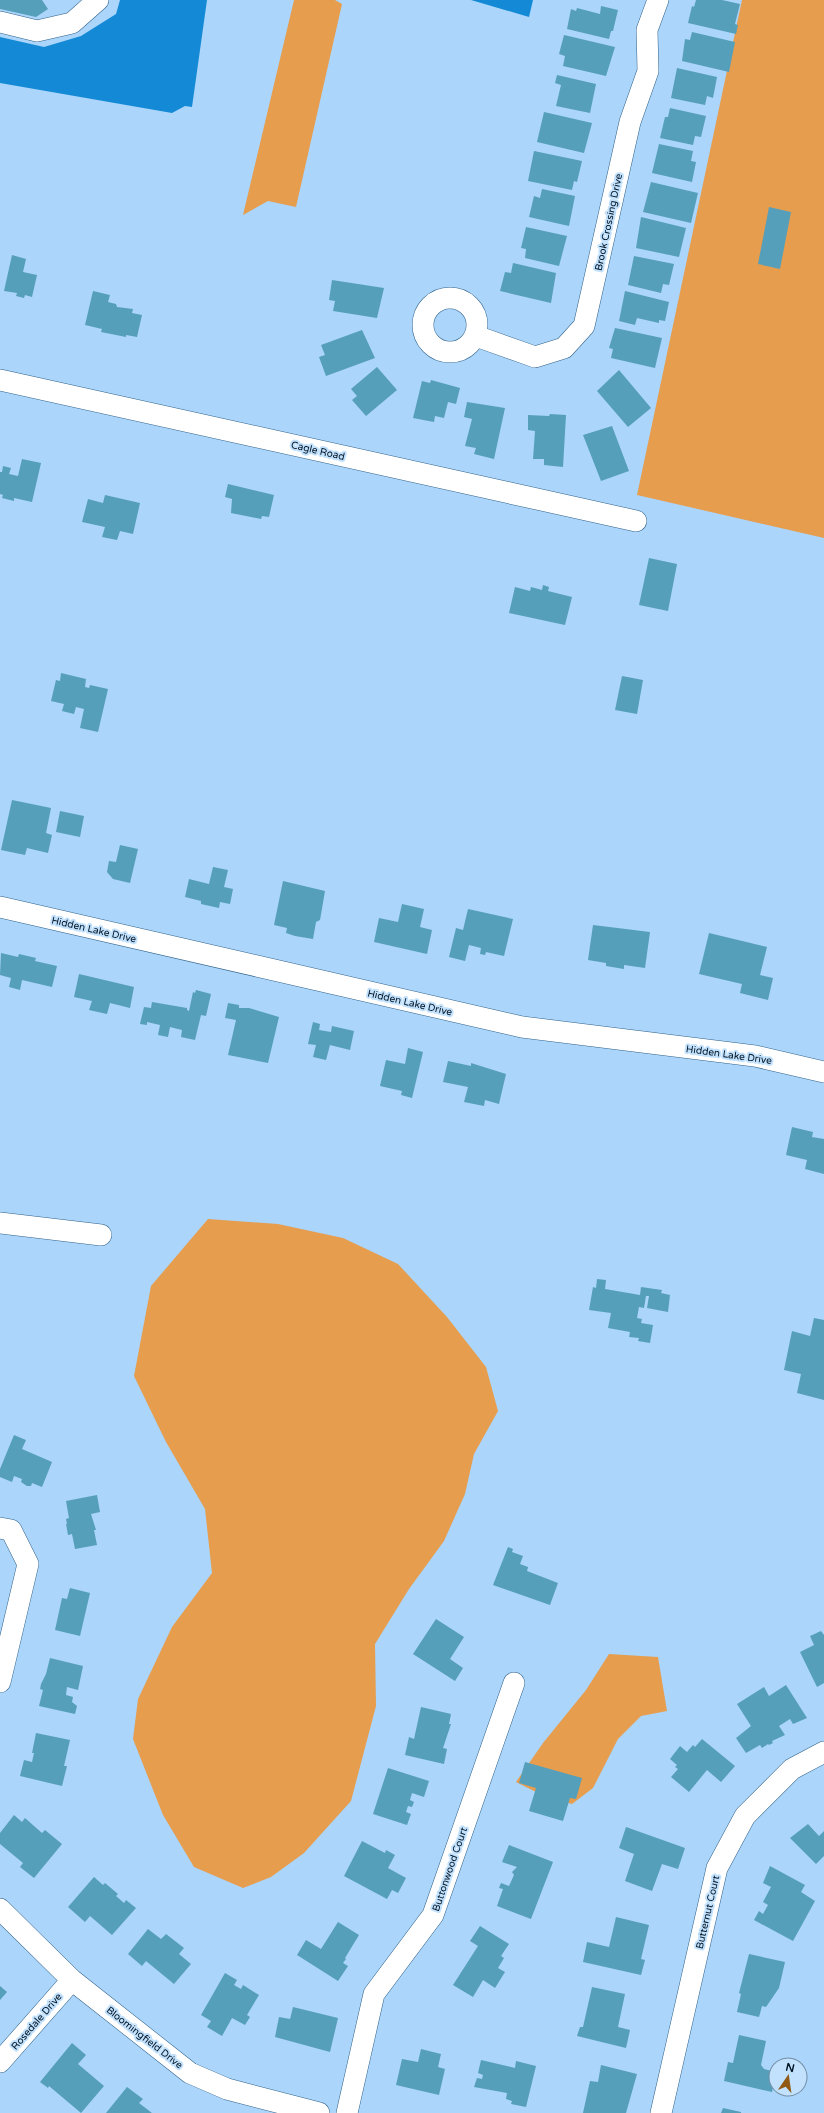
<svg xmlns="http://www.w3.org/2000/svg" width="824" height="2113" viewBox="0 0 824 2113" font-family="'Varela Round',sans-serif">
	<rect width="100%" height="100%" fill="#abd5fa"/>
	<path fill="#e69d4e" d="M294,0H335L342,4L296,207L268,201L243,215Z
		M742,0H824V538L637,495Z
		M208,1219L278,1224L343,1238L398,1264L447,1317L486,1367L498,1411L474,1454L465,1494L444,1541L409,1589L375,1644L376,1706L351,1801L304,1853L271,1877L243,1888L194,1867L163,1815L133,1739L138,1699L172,1627L212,1573L205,1509L166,1442L134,1376L151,1286Z
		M609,1654L658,1657L667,1711L641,1716L618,1739L593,1788L572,1804L542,1795L516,1782L543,1743L586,1690Z"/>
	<path fill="#148ad7" d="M120,0H207L192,107L185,106L172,113L0,83V37L44,47L81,36L116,14Z
		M471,0H533L529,17Z"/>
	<path fill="#559fbb" d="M0,0H42L48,9L36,17L0,9Z
		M696,0H722L740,4L735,24L738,25L736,34L688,23L692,6L694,7Z
		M601,6L618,10L613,31H611L609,39L567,29L571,9L576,11L577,8L600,14Z
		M692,32L735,42L729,72L682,61L685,39L690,40Z
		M564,35L615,47L606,76L563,66L565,56L559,54Z
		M677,68L717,77L713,98L707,96L705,105L671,98Z
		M557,75L596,84L590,113L556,106L561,85L555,83Z
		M670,108L706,116L701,137L695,136L693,145L660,138L665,117H668Z
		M544,112L592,123L584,153L537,142Z
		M659,144L693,151L691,161L696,162L692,182L652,173Z
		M534,151L582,161L577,182L574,181L572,190L528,181Z
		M651,182L698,193L691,223L643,212Z
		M542,189L575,196L569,226L529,217L534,196L540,198Z
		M769,207L791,212L780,269L758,264Z
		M641,217L686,228L679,257L636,248Z
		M526,227L567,236L559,266L525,258L526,249L521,248Z
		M12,255L26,259L23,272L37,275L32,297L25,295L24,298L16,296L17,293L4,291Z
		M634,256L674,264L669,285L663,284L661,293L628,285Z
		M513,263L556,273L551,303L500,291L505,272L511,273Z
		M332,280L384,288L377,318L333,311L335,301L329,300Z
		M93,291L110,295L108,302L116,304L117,307L133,309L132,313L142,315L137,337L126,335V337L101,332L102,329L85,325Z
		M625,291L669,302L665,321L659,320V323L637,318L635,325L619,321Z
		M615,328L662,338L655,368L611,358L613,349L609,348Z
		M362,330L375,358L326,376L319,357L325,355L321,345Z
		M377,367L397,390L366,416L352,400L357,396L351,389Z
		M619,370L651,408L628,427L597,391Z
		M431,380L460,388L456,404L448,402L444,418L435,416L434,422L413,418L422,381L430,383Z
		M467,402L505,408L494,459L474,454L476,448L465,446L472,419L464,417Z
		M550,414L566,415L563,467L544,465V459H533L535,431L528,430V415L549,416Z
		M612,426L629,471L601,481L583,435Z
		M22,459L41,463L32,502L14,498V501L2,498L3,495L0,494V472H2L3,466L11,468L9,474L18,476Z
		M228,484L274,495L269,517L262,516L261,519L231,513L232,499L225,497Z
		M105,495L140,503L133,534L120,531L117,540L102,537L105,527L82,522L88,499L103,503Z
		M649,558L677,564L668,611L639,605Z
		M543,585L549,587L548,591L572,597L565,625L509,613L515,587L530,591L531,587L542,590Z
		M61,673L86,679L85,687L89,688L90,685L108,689L98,732L80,728L84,709L76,707L74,714L62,711L64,704L51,701L56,680L60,681Z
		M622,676L643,680L637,714L615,710Z
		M12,800L51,808L46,833L52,835L48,853L27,848L25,855L1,850Z
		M60,811L84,816L80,837L56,832Z
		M120,845L138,849L130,883L113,879L107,872L109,861L116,862Z
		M213,867L228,870L224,887L233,889L230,904L220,902L219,908L201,904V901L185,897L189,879L209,884Z
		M283,881L325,891L320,920L316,922L313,939L295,936L286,933L287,928L274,925Z
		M402,904L424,909L420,927L432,930L427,954L374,942L379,918L398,922Z
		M468,909L513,919L504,956L486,952L485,955L480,954L481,948L469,945L465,961L449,957L456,928L463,930Z
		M593,925L650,932L645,968L624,965V969L606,966V963L588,960Z
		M709,933L767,947L760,975L773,978L768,1000L740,993L742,984L699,974Z
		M1,953L18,957L19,954L36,958L35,961L57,966L52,987L22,980L20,990L9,987L11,978L0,975Z
		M79,974L134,987L130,1008L110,1003L107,1014L89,1010L92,1001L74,997Z
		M196,990L211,994L206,1016L201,1015L195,1040L181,1037L182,1030L170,1027L168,1037L158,1035L160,1025L147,1022V1025L140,1024L144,1007L151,1008L152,1002L187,1008V1010L189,1011L193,992L195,993Z
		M228,1003L239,1005V1008H249L279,1017L268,1063L228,1055L236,1020L225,1018Z
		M313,1022L320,1024L319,1030L331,1032L332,1026L354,1031L350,1050L330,1045L326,1060L313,1057L316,1045L308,1044Z
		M408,1048L423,1052L412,1098L401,1095L402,1091L380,1086L386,1060L405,1064Z
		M448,1061L471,1066V1063L506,1074L499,1104L485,1100L484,1106L464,1102L468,1087L443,1082Z
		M792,1127L813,1132L812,1137L824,1139V1174L805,1169L807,1160L786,1155Z
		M597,1279L606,1280L605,1289L640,1295L641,1287L662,1290L661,1293L670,1295L668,1312L647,1308L649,1296H646L644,1308L639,1307L637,1318L642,1319L641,1323L653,1325L650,1343L638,1341L639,1338L629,1337L630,1332L608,1328L611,1313L589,1310L593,1287L596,1288Z
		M814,1318L824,1320V1400L797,1393L801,1374L784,1370L792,1331L810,1336Z
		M14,1435L26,1440L22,1449L52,1462L42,1487L32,1483L31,1486H27L21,1482L22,1479L14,1476L12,1482L0,1477V1469Z
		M97,1495L100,1512L91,1514L96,1530H94L97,1545L75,1549L72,1534L68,1535L66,1524H67L66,1519L69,1518L66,1501Z
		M508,1547L513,1549L512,1552L523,1556L520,1564L528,1567L527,1571L558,1583L550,1605L493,1585Z
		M70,1588L90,1593L80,1636L55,1630L62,1598L67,1599Z
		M436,1619L464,1637L450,1659L463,1668L455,1681L413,1654Z
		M821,1631L824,1635V1683L817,1687L800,1652L814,1645L810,1636Z
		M50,1658L83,1666L78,1690L67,1687L66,1695L73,1697L72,1702L77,1706L75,1714L39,1706L43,1690L40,1689L41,1684L46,1674Z
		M786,1685L807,1718L793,1724L790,1719L779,1726L785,1735L772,1741L773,1743L769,1745L768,1744L762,1748L760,1745L746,1753L736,1738L751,1726L737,1704L764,1687L769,1696Z
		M421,1707L451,1714L449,1724H451L443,1748L447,1749L444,1764L405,1755L409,1737L414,1739Z
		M36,1733L70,1740L64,1766H67L62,1786L20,1776L24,1760L32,1762L34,1753H32Z
		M702,1739L735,1766L721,1782L707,1770L689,1792L671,1777L678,1769L675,1767L677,1765L670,1759L680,1746L687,1752L693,1745L695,1747Z
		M525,1762L582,1778L576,1799L570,1798L563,1821L529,1811L536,1788L519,1783Z
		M388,1768L429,1781L424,1797L412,1793L410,1800L414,1802L412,1807L408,1806L406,1812L411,1814L407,1825L373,1814Z
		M14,1815L22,1822L25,1818L42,1833L45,1830L62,1844L34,1878L20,1867L23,1863L0,1844V1833Z
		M808,1824L819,1836L824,1831V1856L816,1864L790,1838Z
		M626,1827L685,1848L678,1869L662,1864L652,1891L625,1881L634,1854L619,1848Z
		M362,1841L385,1853L386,1850L395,1855L388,1868L406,1878L398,1893L392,1890L387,1899L344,1876Z
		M509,1845L553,1862L531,1919L497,1906L503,1889L499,1888L501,1883L509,1886L514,1875L512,1872L517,1867L502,1862Z
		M770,1866L805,1885L801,1892L815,1901L793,1941L754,1920L759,1911L763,1914L768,1905L763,1902L771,1887L763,1883Z
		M94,1877L103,1885L105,1883L118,1894L116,1896L124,1903L126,1900L136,1908L112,1935L90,1916L85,1922L68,1907Z
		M616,1917L649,1925L641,1959L645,1960L641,1975L583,1962L587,1942L609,1947Z
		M338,1922L359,1935L345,1958L346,1959L343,1963L348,1966L338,1981L297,1955L306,1940L321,1949Z
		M480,1926L509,1944L501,1956L504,1958L498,1968L505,1972L495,1988L483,1980L473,1997L453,1985L478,1946L470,1941Z
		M148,1929L161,1939L166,1934L184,1948L179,1954L191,1964L174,1984L146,1961L142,1966L128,1954Z
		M749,1954L785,1962L779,1988L766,2007L762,2006L759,2017L737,2012L741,1994L739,1993Z
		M225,1973L237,1980L234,1985L241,1989L243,1985L259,1995L247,2015L250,2017L245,2025L232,2018L222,2036L207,2027L211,2021L201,2015Z
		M0,1986L7,1992L0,2000Z
		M592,1987L625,1994L618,2027L630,2030L626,2048L577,2036L580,2027H583Z
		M293,2007L338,2018L330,2052L275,2037L279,2017L290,2019Z
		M739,2035L766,2041L761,2065L764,2069L776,2072L772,2092L724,2081L728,2062L733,2063Z
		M72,2043L86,2055L78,2064L104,2086L81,2113L49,2086L48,2088L40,2082Z
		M421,2049L441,2054L438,2067L445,2069L439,2095L396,2085L402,2059L418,2062Z
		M481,2060L515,2068L516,2061L536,2066L526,2107L511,2104L512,2101L506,2099L507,2093L474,2087L477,2078L482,2079L483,2075L478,2073Z
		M601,2065L637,2074L626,2113H583L590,2081L598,2082Z
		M127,2087L143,2099L139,2103L152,2113H106Z
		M723,2108L741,2112V2113H721Z"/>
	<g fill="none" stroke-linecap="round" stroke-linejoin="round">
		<g stroke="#31628a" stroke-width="22">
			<path id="minor" d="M0,22L37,31L72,23L98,0
				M423 325a27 27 0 1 1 54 0a27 27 0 1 1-54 0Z
				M476,336L535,357L564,348L584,326L630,122L648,71L647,30L658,0
				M0,380L636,521
				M0,907L522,1027L755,1056L824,1072
				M0,1223L101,1235
				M0,1528L11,1530L28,1564L0,1682
				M0,1909L72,1980L190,2073L227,2089L319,2113
				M0,2062L72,1980
				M347,2113L374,1994L433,1915L514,1683
				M661,2113L717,1868L745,1816L792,1769L824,1752"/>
		</g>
		<use href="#minor" stroke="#fff" stroke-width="21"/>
	</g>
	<g text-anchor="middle" stroke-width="4" stroke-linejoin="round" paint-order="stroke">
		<g font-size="10" fill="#011323" stroke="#c1e1fd">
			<text transform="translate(608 222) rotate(-78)" y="4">Brook Crossing Drive</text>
			<text transform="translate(318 450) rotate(13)" y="4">Cagle Road</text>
			<text transform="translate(94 929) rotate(13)" y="4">Hidden Lake Drive</text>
			<text transform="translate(410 1002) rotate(13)" y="4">Hidden Lake Drive</text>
			<text transform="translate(729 1054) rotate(8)" y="4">Hidden Lake Drive</text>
			<text transform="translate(449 1869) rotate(-71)" y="4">Buttonwood Court</text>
			<text transform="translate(707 1912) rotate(-77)" y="4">Butternut Court</text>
			<text transform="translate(36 2021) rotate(-49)" y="4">Rosedale Drive</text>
			<text transform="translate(145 2037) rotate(38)" y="4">Bloomingfield Drive</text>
		</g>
	</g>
	<g transform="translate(788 2077) rotate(13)"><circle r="19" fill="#c1e1fd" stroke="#748fa6"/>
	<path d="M0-3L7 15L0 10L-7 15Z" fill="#915913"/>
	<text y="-6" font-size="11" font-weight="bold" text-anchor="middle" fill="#011323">N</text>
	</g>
</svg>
